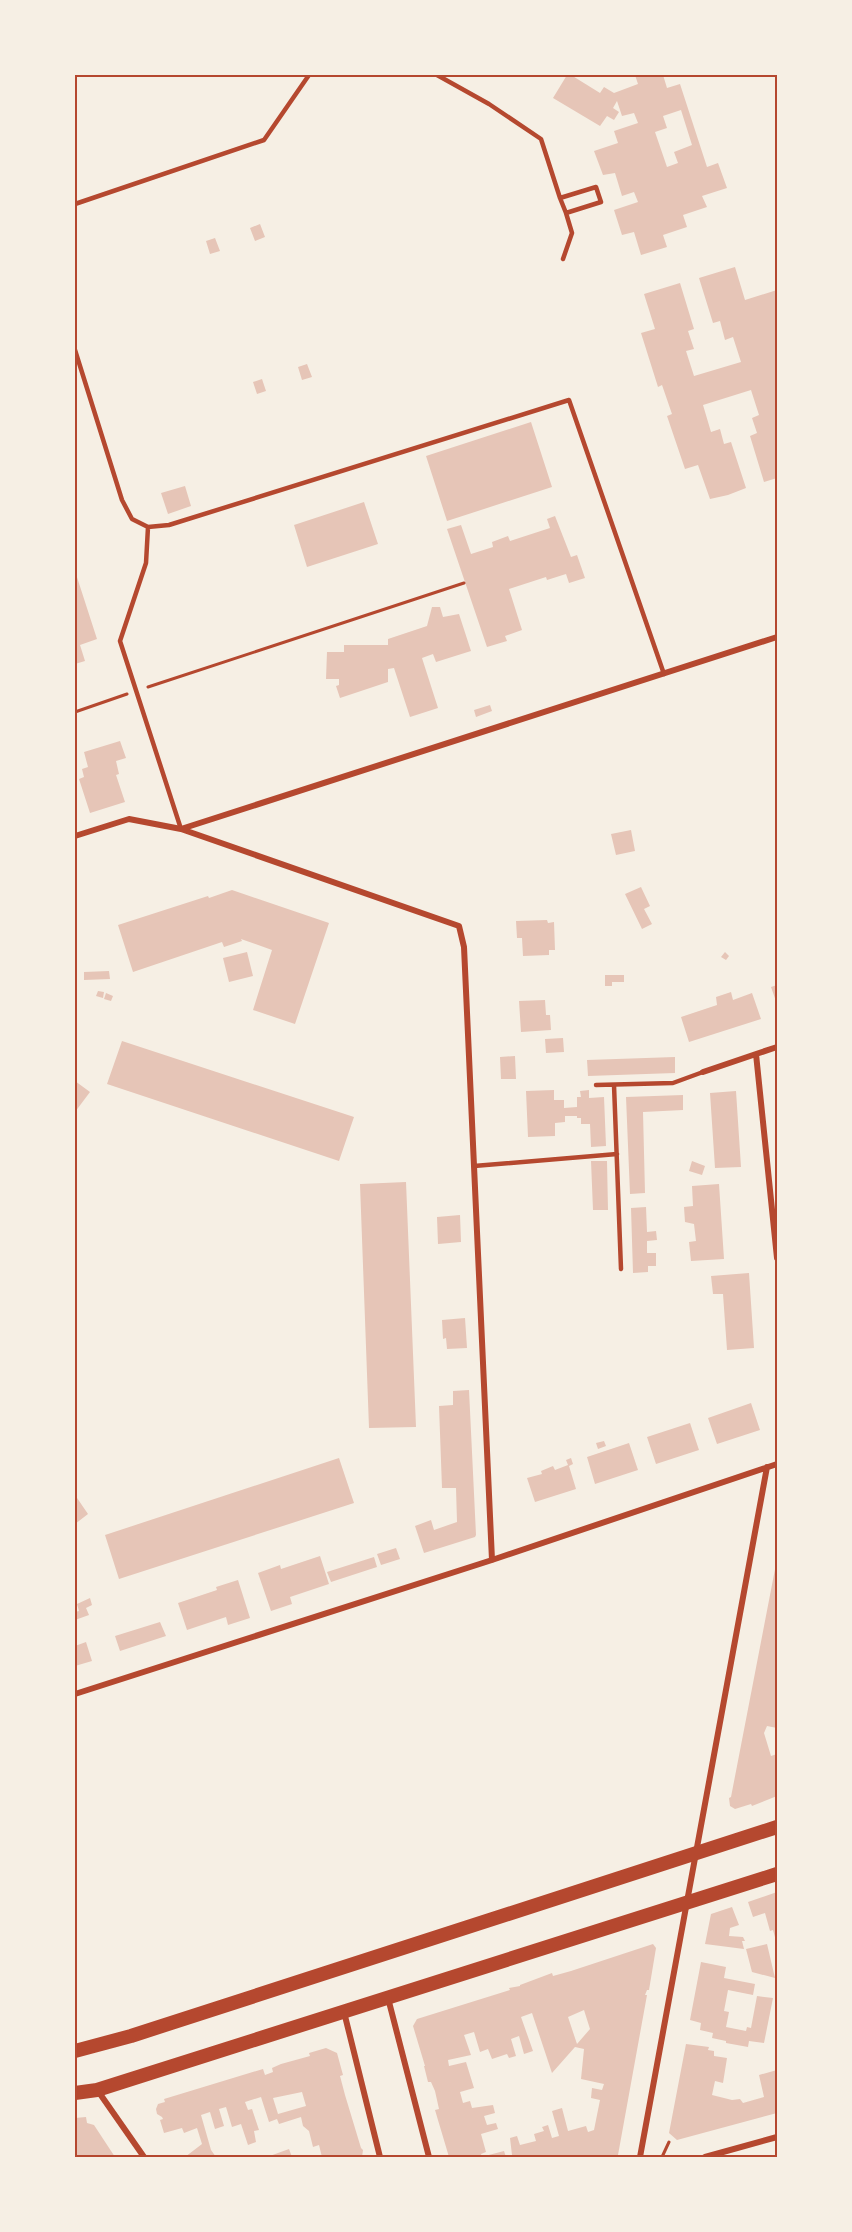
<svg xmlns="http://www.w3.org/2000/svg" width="852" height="2232" viewBox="0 0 852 2232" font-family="'Noto Sans',sans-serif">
	<rect width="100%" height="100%" fill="#f6efe4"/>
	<path fill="#e6c5b7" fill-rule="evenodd" d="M567,75H571L600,93L604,87L614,93L638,84L635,75H663L667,88L680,84L707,167L718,163L727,188L702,196L707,207L683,215L687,227L663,235L667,247L641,255L634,232L622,235L614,210L638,202L634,192L622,196L615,173L603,175L594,151L618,143L614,131L638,123L634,113L622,116L617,101L613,108L619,112L614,120L607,116L600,126L553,98ZM681,110L692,145L674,152L678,163L667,167L655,132L667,128L663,116Z
		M260,224L265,237L255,241L250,228Z
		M215,238L220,251L210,254L206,241Z
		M735,267L745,300L777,290V478L764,482L750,436L757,433L752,418L759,415L751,390L703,405L711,432L720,429L724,444L731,442L746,488L728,495L710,499L698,465L685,469L667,416L672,414L662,385L658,387L641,333L655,329L644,294L680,283L694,329L688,331L694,349L686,351L694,376L741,362L733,337L725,340L720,321L713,323L699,278Z
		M307,364L312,377L302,380L298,367Z
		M262,379L266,391L257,394L253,382Z
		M531,422L552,487L447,521L426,456Z
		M185,486L191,506L168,514L161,493Z
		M364,502L378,544L307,567L294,525Z
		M555,516L571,557L577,555L585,578L569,583L566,574L547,580L546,577L509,589L522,630L505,636L507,641L487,647L447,529L461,525L471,554L493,547L492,542L508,536L510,541L550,528L547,519Z
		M75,571L97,639L80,645L85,661L75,664Z
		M432,607H440L443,617L459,614L471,651L436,662L433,654L422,658L438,708L410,717L394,668L388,669V682L340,698L336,686L339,685V679H326L327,652H344V645H388V639L427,626Z
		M490,705L492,711L476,717L474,710Z
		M120,741L126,758L116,761L119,774L116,775L125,802L90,813L79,779L84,777L82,769L88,767L84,752Z
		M631,830L635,851L616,855L611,834Z
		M641,887L650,906L644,909L652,924L642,929L625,894Z
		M232,890L329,923L295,1024L253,1010L272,950L241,939L242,941L224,947L222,942L133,972L118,925L208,896L209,898Z
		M547,920L548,923L554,922L555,950H549V955L523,956L522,938H517L516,921Z
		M247,952L253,976L229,982L223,958Z
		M725,952L729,956L726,960L721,957Z
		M109,971L110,979L84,980V972Z
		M605,975H624V982H612V986H605Z
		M777,985V1004L771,987Z
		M98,991L104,992L103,998L96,996Z
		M731,992L733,1000L752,993L761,1019L689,1042L681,1017L717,1005L716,997Z
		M106,993L113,996L111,1001L104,999Z
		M545,1000L546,1015H550L551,1030L521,1032L519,1001Z
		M563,1038L564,1052L546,1053L545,1039Z
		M122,1041L354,1117L339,1161L107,1084Z
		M515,1056L516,1079H501L500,1057Z
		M675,1057V1073L588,1076L587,1060Z
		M75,1081L90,1092L75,1112Z
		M554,1090V1100H564V1108L577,1107V1097H581L580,1091L589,1090V1098L604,1097L606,1146L591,1147L590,1124H581V1118H577V1116H565V1122L555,1123V1136L528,1137L526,1091Z
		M736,1091L741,1167L715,1168L710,1093Z
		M683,1095V1110L643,1112L645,1193L630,1194L626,1097Z
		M591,1161H607L608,1210H593Z
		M692,1161L705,1166L702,1175L689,1171Z
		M406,1182L416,1427L369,1428L360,1184Z
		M719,1184L724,1259L691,1261L689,1242L696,1241L694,1224L685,1222L684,1207L693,1206L692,1186Z
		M646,1207L647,1232L656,1231L657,1240L647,1241V1253H656V1266H648V1272L633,1273L631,1208Z
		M460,1215L461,1242L438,1244L437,1217Z
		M749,1273L754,1348L727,1350L723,1294H713L711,1276Z
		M465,1318L467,1348L447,1349L446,1338L443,1339L442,1320Z
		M469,1390L476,1535L475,1537L424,1553L415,1526L431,1520L434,1530L457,1522L456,1488H442L439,1406L453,1405V1391Z
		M751,1403L760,1430L717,1444L708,1418Z
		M690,1423L699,1450L656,1464L647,1437Z
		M604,1441L606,1446L598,1449L596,1443Z
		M629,1443L638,1470L595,1484L587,1457Z
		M339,1458L354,1503L119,1579L105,1535Z
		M571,1458L573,1464L569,1466L576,1489L535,1502L527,1478L542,1474L541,1471L553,1466L555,1470L568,1465L566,1460Z
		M75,1495L88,1514L75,1524Z
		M396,1548L400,1559L381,1565L377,1554Z
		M320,1556L329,1584L290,1597L292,1604L271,1611L258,1573L280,1565L281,1569Z
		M374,1557L377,1567L331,1582L327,1572Z
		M776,1564L777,1728L767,1726L764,1733L771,1756L777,1754V1796L752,1806L751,1804L735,1809L730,1806L729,1798L731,1797Z
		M238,1580L250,1618L228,1625L226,1617L187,1630L178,1603L217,1590L216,1587Z
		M90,1598L92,1605L86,1608L89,1615L75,1620V1612L79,1611L77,1604Z
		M160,1622L166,1636L120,1651L115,1636Z
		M86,1642L92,1661L75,1666V1646Z
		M777,1892V1941H776L773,1930L770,1931L765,1913L753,1917L748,1902Z
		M732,1907L739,1925L730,1928L729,1936L743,1937L745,1941H742L744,1949L705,1944L711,1914Z
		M653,1944L656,1948L649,1990H647L645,1995H647L618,2155L616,2157L512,2155L510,2138L517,2136L520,2145L536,2141L534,2134L544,2131L542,2127L548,2125L552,2138L559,2136L552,2111L562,2108L568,2131L586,2126L588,2132L594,2130L600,2100L591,2098L592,2088L602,2090L604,2084L581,2079L584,2049L575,2047L552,2073L532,2013L521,2017L533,2051L524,2054L519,2036L511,2039L516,2056L509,2058L507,2054L492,2059L488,2049L480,2052L474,2032L464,2035L471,2055L448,2060L449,2066L466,2062L474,2088L460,2092L463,2103L470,2101L472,2108L493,2105L495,2113L484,2116L487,2125L496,2123L498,2129L481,2134L486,2152L481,2154L482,2157H449L435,2110L439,2109L435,2091L431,2082H428L424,2066H425L413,2026L417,2019L510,1990L509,1988L520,1986V1985L552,1973L553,1976L571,1971ZM584,2010L590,2029L577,2044L568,2017Z
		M767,1944L775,1978L752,1972L746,1949Z
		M701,1962L726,1967L724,1978L755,1984L753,1995L728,1990L724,2011L729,2012L726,2027L746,2031L747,2027L751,2028L757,1996L773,1998L764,2043L749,2041L748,2047L726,2043V2041L712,2038L713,2033L700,2030L701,2023L690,2020Z
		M686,2044L709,2047L708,2050L714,2051V2056L727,2058L723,2083L715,2081L712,2095L732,2100L740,2099L743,2103L764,2097L759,2075L777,2070V2113L677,2140L669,2133Z
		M326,2048L337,2053L343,2075L340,2076L345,2095L361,2148L363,2150L362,2157H322L319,2145L313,2147L309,2131L303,2126L301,2117L279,2124L277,2119L269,2122L261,2097L245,2102L248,2110L252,2109L259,2130L254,2131L256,2142L248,2145L241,2124L232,2127L226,2107L219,2109L224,2126L215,2129L210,2112L201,2115L211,2150L216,2157H185L202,2144L197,2128L184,2133L182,2128L164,2133L160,2120L163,2119L162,2117L157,2114L156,2109L158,2104L165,2102L164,2099L263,2069L265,2075L273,2072L272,2068L281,2064L310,2056L309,2053ZM302,2092L306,2106L278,2114L273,2098Z
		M86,2117L87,2123L94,2125L115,2157H75V2118Z
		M289,2149L292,2157H267Z
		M504,2151L506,2157H485V2156Z"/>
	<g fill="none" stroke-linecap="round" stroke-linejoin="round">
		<path stroke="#b5482f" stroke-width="3" d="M148,687L464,583
			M75,712L127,694
			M662,2157L669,2142"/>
		<path stroke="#b5482f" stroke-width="4.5" d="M437,75L489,104L541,139L560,198L596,187L601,202L566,213L572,233L563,259
			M560,198L566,213
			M75,204L264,140L309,75
			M75,350L122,500L132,519L148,527L146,563L120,641L181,829
			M148,527L169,525L569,400L664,674
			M596,1085L673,1083L703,1072
			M614,1085L621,1269
			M474,1166L617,1154"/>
		<path stroke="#b5482f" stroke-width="6" d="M181,829L777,637
			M75,836L129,819L181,829L459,926L464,947L492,1560
			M777,1047L756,1054L777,1258
			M703,1072L756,1054
			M75,1694L492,1560L777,1464
			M388,1998L429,2157
			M344,2012L380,2157
			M98,2091L144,2157
			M640,2157L767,1467
			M705,2157L777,2137"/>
		<path stroke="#b5482f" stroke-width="14" d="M75,2051L131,2036L777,1827
			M75,2093L97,2090L777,1874"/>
	</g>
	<rect width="852" height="2232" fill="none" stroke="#f6efe4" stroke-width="153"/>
	<rect x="76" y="76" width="700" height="2080" fill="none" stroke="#b5482f" stroke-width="2"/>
</svg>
